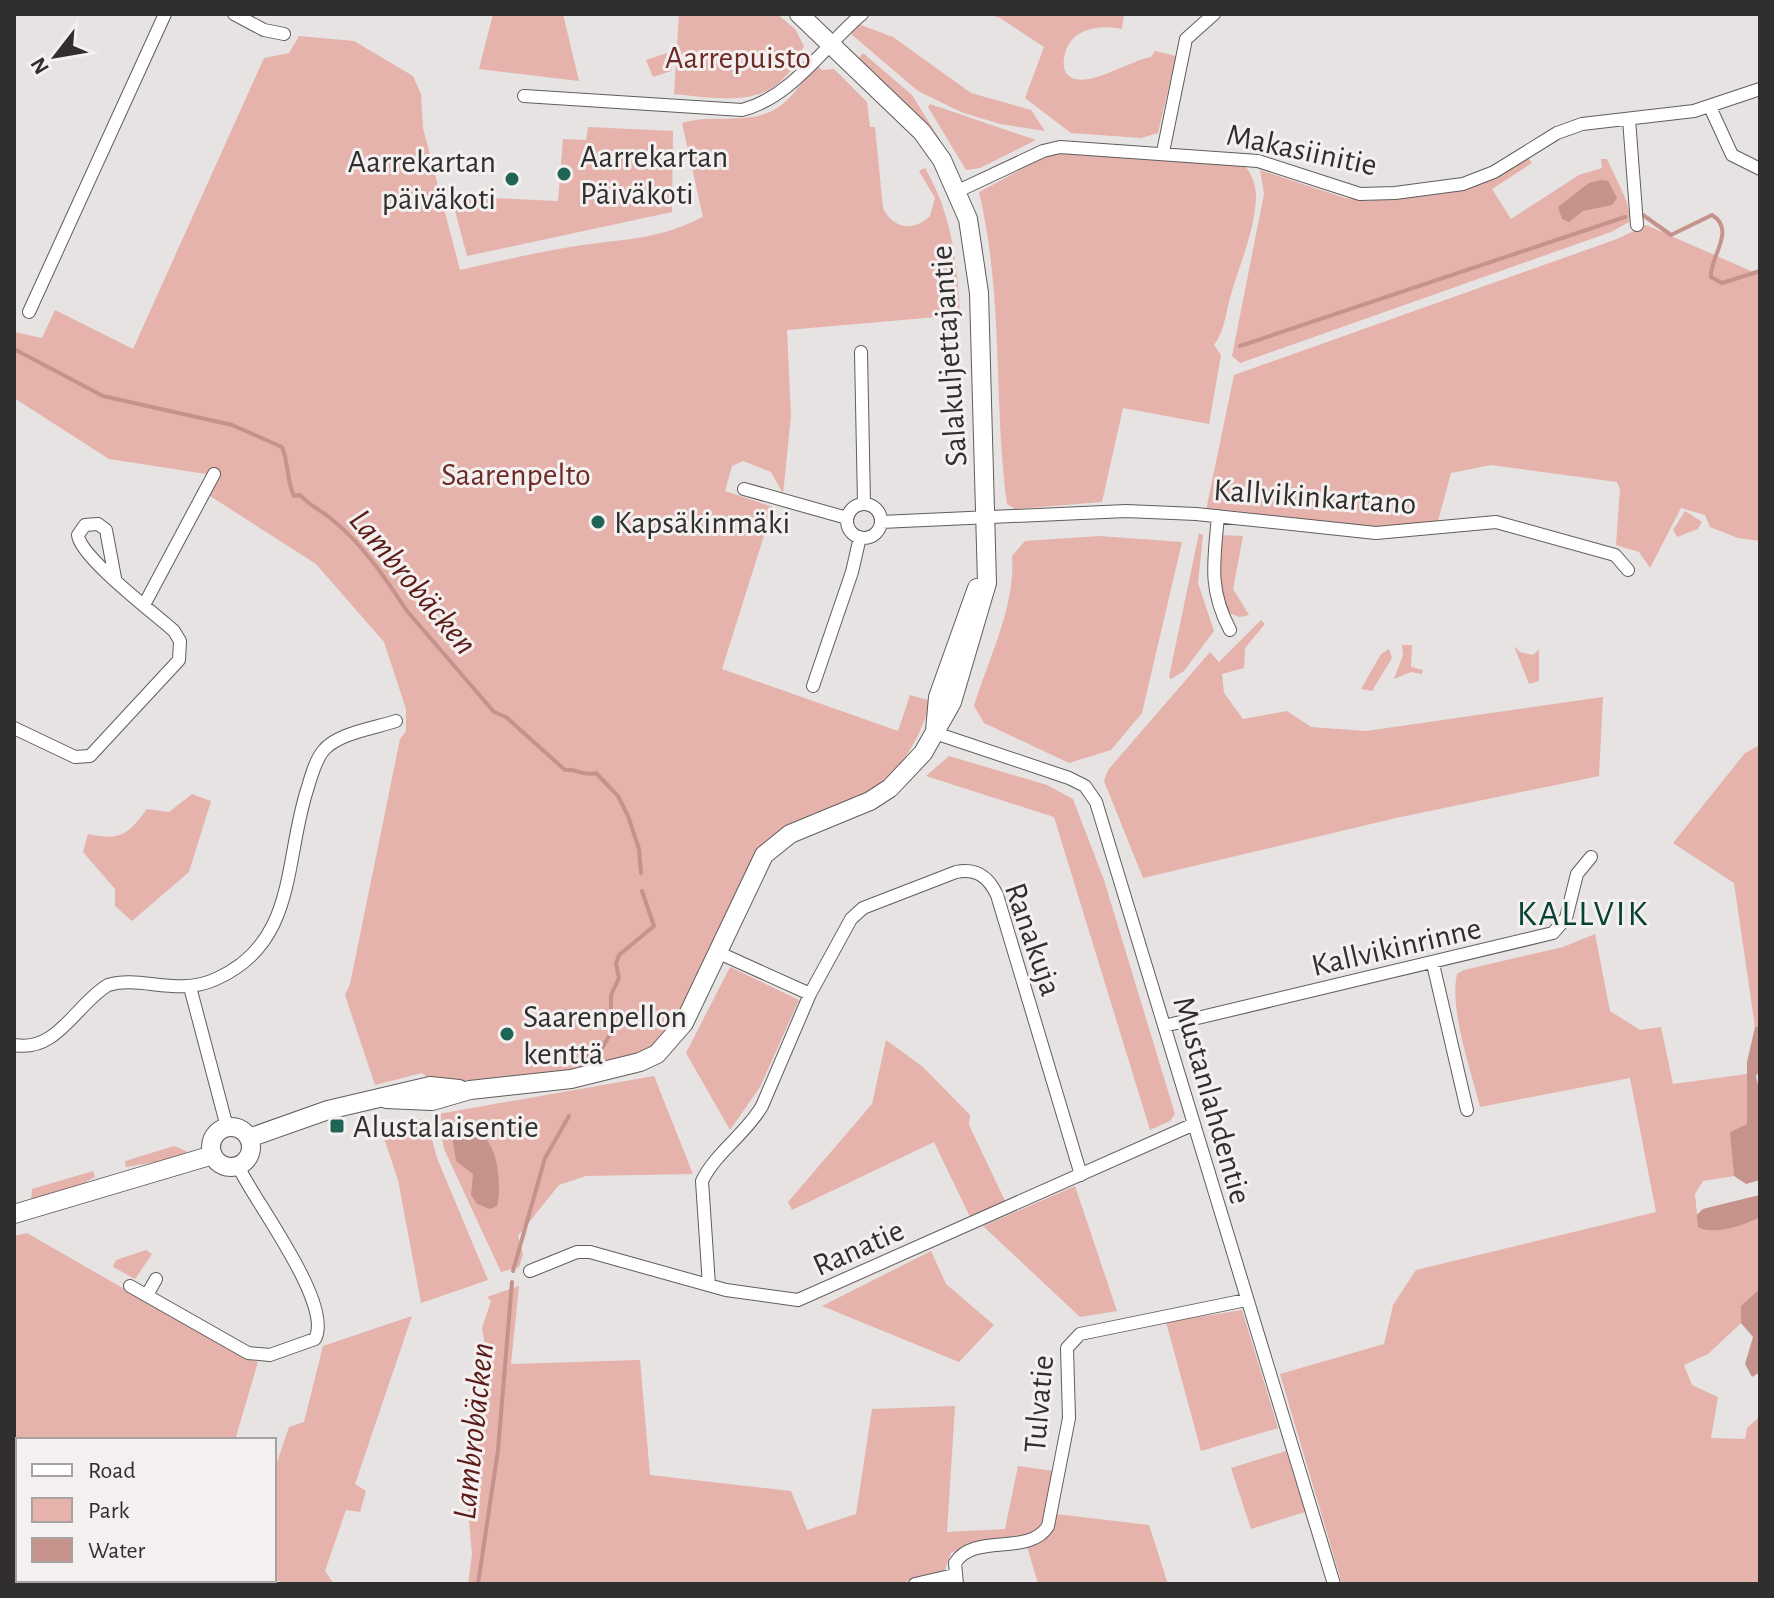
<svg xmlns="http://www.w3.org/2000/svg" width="1774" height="1598" viewBox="0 0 1774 1598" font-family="'Alegreya Sans',sans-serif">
	<rect width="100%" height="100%" fill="#e6e3e2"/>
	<path fill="#e6b2ac" d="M493,14H563L579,81L479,69Z
		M679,14H777L795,29L804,46C778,110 731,100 674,94Z
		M989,14H1124L1122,29C1097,24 1068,29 1064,59C1063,66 1064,72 1069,76C1086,90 1128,61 1151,57L1155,51L1176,56L1158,133L1141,138L1071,133L1025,98L1044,47L1000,18Z
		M858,24L893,37L971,93L1031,110L1045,131L1000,124L961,112L918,91L851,34Z
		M299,36L354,41L413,76L421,94L423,128L460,270C497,262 533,253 570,247C623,238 653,242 703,217L682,123C712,113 749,126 777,108C792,99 804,79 816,65L822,70L834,69L867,102L870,127H875L883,208C893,229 913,232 930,216L935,198L919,171L925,168C952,214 957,262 960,315L787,330L791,416L783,494L771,472L743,461L732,466L725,491L773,507L722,669L898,731L910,695L931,701C892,829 819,780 753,858L679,1014C671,1026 664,1038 651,1047C607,1078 487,1081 433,1082L422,1073L375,1085L345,995L350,984L400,739L406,731V709L384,642L316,564L207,494L214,481L206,474L109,459L14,398V332L42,338L55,310L133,349L264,58L289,53Z
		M673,51L671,71L653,77L646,60Z
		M863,53L912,95L943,145L939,146L858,59Z
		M930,104L1036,140L980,168L966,170L928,107Z
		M588,127L673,131L672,212L467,256L451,196L558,201L563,139L586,140Z
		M1060,153L1235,165L1246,167C1252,176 1256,185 1256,196C1255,232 1239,265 1230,298C1225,315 1225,330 1214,345L1221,355L1209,424L1123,408L1102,502L1015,509L1007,504C993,398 1004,298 979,192L1043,158Z
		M1528,158L1532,163L1492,189L1511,219L1579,175L1602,168L1601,159H1607C1614,176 1633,206 1629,222L1611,232L1240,363L1232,356L1264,194L1260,170L1345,198L1369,201L1468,189Z
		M1646,225L1760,275V541L1738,538L1710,527L1705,515L1681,508L1650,568L1639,552L1616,545L1620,489L1617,482L1491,465L1451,473L1438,521L1392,529L1206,510L1234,375L1617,239Z
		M1685,511L1702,522L1698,529L1677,537L1673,530Z
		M1199,533L1203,535L1198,583L1214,631L1184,671L1171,679L1169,677Z
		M1219,535L1243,536L1233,589L1249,615L1240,617L1228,613L1217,585Z
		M1099,536L1182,542L1142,713L1111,750L1069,763L984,723L974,706C988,659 1016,606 1012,556L1025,541Z
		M1261,620L1265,624L1245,648L1244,668L1222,674L1224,693L1243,719L1287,711L1311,727L1366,731L1603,697L1599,776L1396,818L1143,878L1104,781L1108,770L1210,652L1219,662Z
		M1402,645H1412L1411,667L1423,670L1422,674L1411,672L1394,679L1403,655Z
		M1514,646L1520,652L1533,655L1539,649V681L1529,684Z
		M1389,649L1392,658L1372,691L1361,689L1381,654Z
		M1760,745V1027H1755L1734,883L1673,843L1745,753Z
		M949,756L1047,785L1073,799L1104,880L1175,1114L1170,1121L1150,1130L1054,817L926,776Z
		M192,794L211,801L189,872L132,921L115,906V889L83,852L88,834C120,841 128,835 147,809L169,812Z
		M1595,934L1610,1011L1640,1030L1661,1027L1673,1084L1747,1074V1124L1731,1133L1734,1176L1703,1181L1695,1194L1697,1214L1703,1209L1760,1195V1340L1741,1323L1708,1354L1684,1365L1692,1385L1718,1397L1711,1438L1745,1439L1747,1428L1760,1416V1584H1342L1280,1374L1384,1344L1393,1305L1416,1270L1656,1212L1630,1078L1480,1107C1471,1070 1449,1010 1457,974L1464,970L1563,947Z
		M730,967L799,1000L760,1087L730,1130L686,1053Z
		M886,1040L923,1067L970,1115L969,1125L1007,1205L972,1221L934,1142L792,1210L788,1202L872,1104Z
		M654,1076L693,1174L586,1176L559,1185L518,1236L523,1254L519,1267L501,1272L444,1149L438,1114Z
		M422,1119L429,1128L437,1158L488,1280L421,1303L398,1180L381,1129Z
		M174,1146L188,1152L161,1161L126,1167L125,1161Z
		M93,1171L95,1177L68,1192L31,1201L32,1189Z
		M1075,1186L1117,1311L1080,1317L983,1226Z
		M27,1233L244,1358L258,1362L235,1440H18V1580H238L237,1584H14V1236Z
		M146,1250L152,1254L135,1279L113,1267L116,1260Z
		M931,1251L946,1284L994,1325L959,1362L822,1306Z
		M519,1286L511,1364L640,1360L650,1475L791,1491L807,1530L856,1514L872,1409L955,1406L947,1532L1005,1529L1018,1466L1054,1471C1051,1487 1050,1513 1041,1526C1029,1543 972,1542 951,1553L944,1572L896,1584H468L472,1554L467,1499L481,1417L486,1351L482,1328L491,1301L487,1297Z
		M1242,1310L1278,1428L1201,1451L1166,1322Z
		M412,1316L355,1484L366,1491L360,1512L346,1510L325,1571L334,1584H285L274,1579V1471L289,1427L304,1422L323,1346Z
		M1286,1451L1305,1512L1251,1529L1231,1468Z
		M1056,1514L1149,1525L1168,1584H1038L1026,1543L1045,1538Z"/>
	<path fill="#c6928c" d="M1601,180L1608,181L1617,198L1612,205L1583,211L1569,222L1562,219L1558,207L1589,183Z
		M1755,1027H1760V1071L1756,1076L1760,1094V1180L1746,1184L1734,1176L1730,1132L1747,1124V1062Z
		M460,1125C497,1125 503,1180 497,1206L490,1209L477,1204L471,1195L473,1174L456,1161L452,1135Z
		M1760,1195V1217C1745,1225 1713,1236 1698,1227L1697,1215L1703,1209Z
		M1760,1289V1372L1752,1377L1745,1364L1753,1337L1741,1323V1306Z"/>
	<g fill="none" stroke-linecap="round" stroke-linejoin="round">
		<path stroke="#c6928c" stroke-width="4" d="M1643,215L1671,235L1712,215C1737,230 1709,258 1711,277L1722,283L1760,271
			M1240,346L1625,217
			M14,349L103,396L232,425L282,447C289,463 286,479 294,496L300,495C311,507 323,511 335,522C365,547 387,581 407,611L494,712L506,717L565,770C577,768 583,777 596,773L618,796L628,816L639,849L641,873
			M582,1065L587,1056L602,1048L611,1033V995L619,978L616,964L619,955L654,926L642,891
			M513,1271L545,1158L569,1116
			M478,1584L498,1450L512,1282"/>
		<g stroke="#605d5c" stroke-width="14">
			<path id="street" d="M234,14L264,30L284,34
				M524,96L742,110C792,97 823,47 862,14
				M1710,107L1732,155L1760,169
				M1629,119L1637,225
				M1163,152L1186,39L1214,14
				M958,191L1043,151L1060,147L1258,161L1360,194L1395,193L1463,184L1494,172L1557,133L1582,124L1694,111L1760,89
				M29,312L165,14
				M861,352L864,504
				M744,489L847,518
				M847 521a17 17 0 1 1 34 0a17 17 0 1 1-34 0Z
				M1218,516C1214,562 1208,588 1230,630
				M881,522L1126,511L1196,514L1376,533L1496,522L1615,555L1628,570
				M144,605L214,474
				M813,686L852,572L860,537
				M14,728L75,757L90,756L179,660L180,641L174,631C154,613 80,557 78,535L85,525L98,524L106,530L115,578
				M935,733L1069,778L1085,786L1096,802L1334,1584
				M717,952L810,994
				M1433,964L1467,1110
				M190,987L227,1127
				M1164,1026L1553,933L1566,918L1577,874L1591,857
				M14,1045C57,1053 76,1004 108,985C141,975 177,997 216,979C297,943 284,862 307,790C311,777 315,761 323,751C337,733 376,728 396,721
				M530,1271L577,1252H590L726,1290L798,1300L1192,1125
				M709,1285L702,1181C716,1152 746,1134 762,1106L810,994L851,919L863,908L956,872C976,868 988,876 997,895L1081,1175
				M130,1286L248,1353L270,1355L315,1339C334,1304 254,1201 238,1166
				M147,1295L156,1279
				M915,1584L954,1575
				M957,1584L955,1563C974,1532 1029,1557 1048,1526L1069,1418L1067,1348L1080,1334L1246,1300"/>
		</g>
		<g stroke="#605d5c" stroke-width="20">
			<path id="secondary" d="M935,731L938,697L977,588
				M386,1099L432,1101L470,1090L571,1079L640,1062L657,1054L684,1023L764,855L790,834L870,801L890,788L923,753L952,702L987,583L979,293L968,219L942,160L922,132L799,14
				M211 1147a20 20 0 1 1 40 0a20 20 0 1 1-40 0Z
				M249,1138L328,1110L430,1086L459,1089
				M14,1214L213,1155"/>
		</g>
		<use href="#street" stroke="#fff" stroke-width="12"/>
		<use href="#secondary" stroke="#fff" stroke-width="18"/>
	</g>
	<g fill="#206456" stroke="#f4f0ef" stroke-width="3">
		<circle cx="564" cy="174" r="8"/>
		<circle cx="512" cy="179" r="8"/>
		<circle cx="598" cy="522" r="8"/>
		<circle cx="507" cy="1034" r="8"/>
		<rect x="329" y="1118" width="16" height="16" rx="4"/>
	</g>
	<g text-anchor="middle" stroke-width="6" stroke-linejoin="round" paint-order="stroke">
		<g font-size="32" fill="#6c2b27" stroke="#f4f0ef">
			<text x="738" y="68">Aarrepuisto</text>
			<text x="516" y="485">Saarenpelto</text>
		</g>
		<g font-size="32" fill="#302e2e" stroke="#f4f0ef">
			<text transform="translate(1302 149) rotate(12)" y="11">Makasiinitie</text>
			<text transform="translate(948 356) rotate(-94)" y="11">Salakuljettajantie</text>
			<text transform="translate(1315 496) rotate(4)" y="11">Kallvikinkartano</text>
			<text transform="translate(1034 939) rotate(71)" y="11">Ranakuja</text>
			<text transform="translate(1396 946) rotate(-13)" y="11">Kallvikinrinne</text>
			<text transform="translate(1213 1100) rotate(74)" y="11">Mustanlahdentie</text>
			<text transform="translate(858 1247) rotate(-24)" y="11">Ranatie</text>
			<text transform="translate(1038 1404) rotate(-85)" y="11">Tulvatie</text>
		</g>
		<g font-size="32" fill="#302e2e" stroke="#f4f0ef" text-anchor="start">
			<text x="580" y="167">Aarrekartan<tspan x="580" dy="37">Päiväkoti</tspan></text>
			<text x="496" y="172" text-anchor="end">Aarrekartan<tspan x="496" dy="37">päiväkoti</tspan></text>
			<text x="614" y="533">Kapsäkinmäki</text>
			<text x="523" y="1027">Saarenpellon<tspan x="523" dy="37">kenttä</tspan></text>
			<text x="353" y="1137">Alustalaisentie</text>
		</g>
		<g font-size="34" font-style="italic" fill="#5b1b18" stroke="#f4f0ef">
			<text transform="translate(414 581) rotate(50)" y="12">Lambrobäcken</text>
			<text transform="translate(472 1431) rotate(-84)" y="12">Lambrobäcken</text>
		</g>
		<g font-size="36" letter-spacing="2" fill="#064236" stroke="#f4f0ef">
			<text x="1583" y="925">KALLVIK</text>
		</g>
	</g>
	<rect width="1774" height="1598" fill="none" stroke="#302e2e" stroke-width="32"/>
	<rect x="16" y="1438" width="260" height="144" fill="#f4f0ef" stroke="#a6a2a2" stroke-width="2"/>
	<rect x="32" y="1464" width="40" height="12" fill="#ffffff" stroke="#a6a2a2" stroke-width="2"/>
	<text x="88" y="1478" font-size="24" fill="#302e2e">Road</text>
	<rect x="32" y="1498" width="40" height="24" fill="#e6b2ac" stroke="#a6a2a2" stroke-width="2"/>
	<text x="88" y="1518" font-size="24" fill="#302e2e">Park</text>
	<rect x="32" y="1538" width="40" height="24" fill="#c6928c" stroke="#a6a2a2" stroke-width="2"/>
	<text x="88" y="1558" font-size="24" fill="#302e2e">Water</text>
	<g transform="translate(56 56) rotate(239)" stroke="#f4f0ef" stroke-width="6" paint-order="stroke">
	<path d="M0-6L14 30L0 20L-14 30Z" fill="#302e2e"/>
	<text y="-12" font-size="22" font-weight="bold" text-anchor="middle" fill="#302e2e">N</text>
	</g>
</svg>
